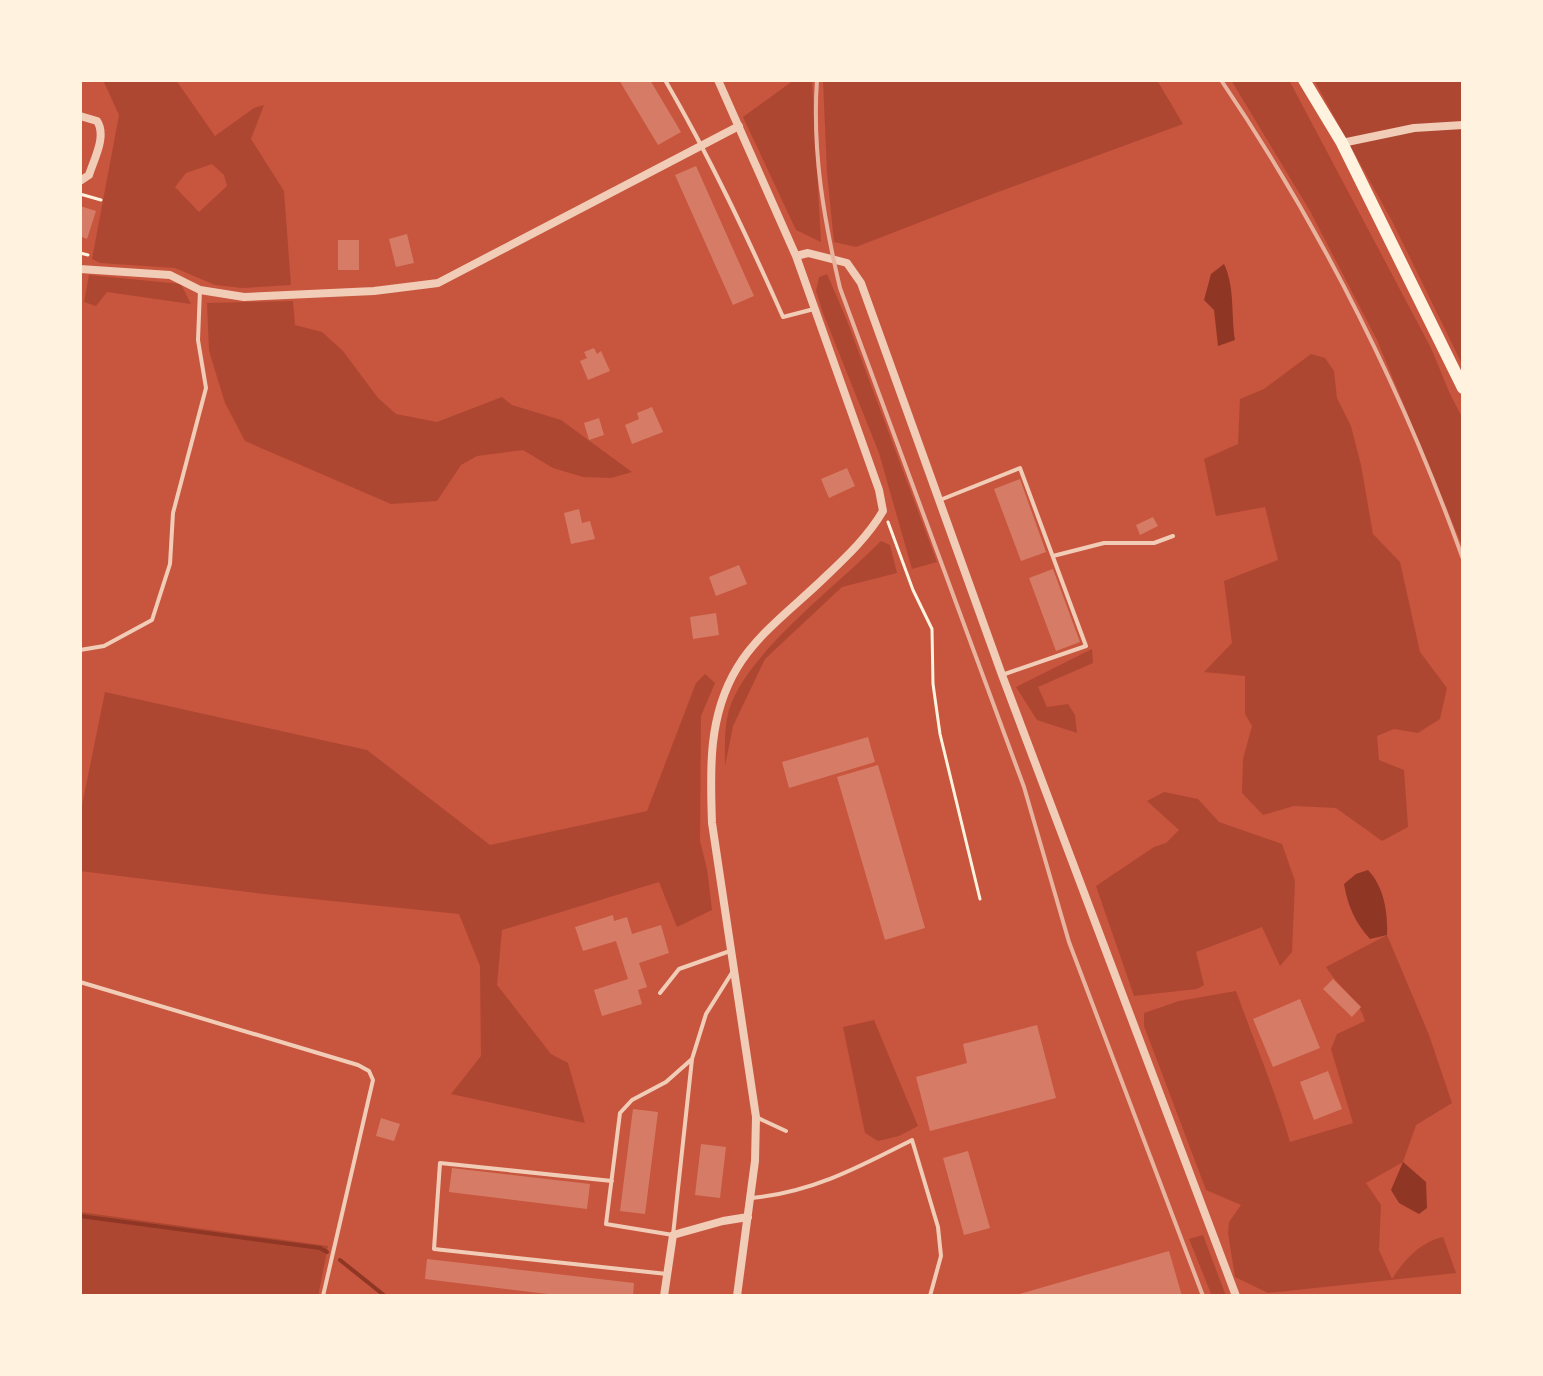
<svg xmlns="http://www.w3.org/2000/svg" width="1543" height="1376" viewBox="0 0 1543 1376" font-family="Signika,sans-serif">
	<rect width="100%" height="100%" fill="#c8553d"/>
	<path fill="#ae4732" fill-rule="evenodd" d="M103,80H176L215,136L254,108L264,105L251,139L284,191L291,285L242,288L215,285L175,268L100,263L92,259L119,115ZM212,164L224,175L227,186L199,212L175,187L186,173Z
		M794,80H812L821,242L796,230L743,117Z
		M823,80H1157L1183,124L998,192L856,247L834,242L827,173Z
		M1231,80H1289L1431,348L1450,394L1463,419V548L1377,340L1310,211Z
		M1314,80H1463V366L1392,221Z
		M827,274L846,318L937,562L912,569L879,453L823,313L816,291L819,277Z
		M89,275L181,284L191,304L107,292L96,306L84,302Z
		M293,301L295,325L322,332L343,351L378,398L396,414L437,422L502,397L512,405L561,420L632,472L611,478L583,477L553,468L523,450L477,456L461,465L437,501L391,504L245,441L225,403L209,351L207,303Z
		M1311,354L1325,358L1334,371L1337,398L1351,426L1361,465L1373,534L1400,562L1420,652L1447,688L1440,719L1418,733L1394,729L1377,736L1379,760L1404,770L1408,827L1382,841L1336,808L1294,806L1263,815L1242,793L1243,759L1252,726L1245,714V676L1204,672L1232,643L1224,581L1278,560L1265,507L1216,516L1204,459L1238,444L1240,399L1264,389Z
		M881,541L890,545L897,573L842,587L765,659L733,726L725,766C725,747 724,729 729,710C746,653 838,585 881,541Z
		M1092,649L1093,663L1038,687L1047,707L1068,704L1075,715L1077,733L1037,720L1016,687Z
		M705,674L715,683L701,716L700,841L707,869L712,910L677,927L659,882L502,930L497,985L551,1054L568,1063L585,1123L451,1094L481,1056L480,966L459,914L264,894L80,871V815L105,692L367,750L490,845L647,811L696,683Z
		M1164,792L1198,799L1219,822L1282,844L1295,881L1292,952L1280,966L1262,927L1196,952L1204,985L1197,989L1134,996L1096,886L1154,847L1166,843L1179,830L1147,801Z
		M1387,935L1429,1035L1452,1103L1416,1125L1403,1162L1366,1183L1381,1205L1379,1250L1392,1279C1404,1260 1420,1242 1443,1237L1456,1273L1268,1293L1235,1277L1228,1233L1229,1222L1241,1205L1206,1190L1144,1026V1013L1179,1001L1236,991C1254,1041 1275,1090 1290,1142L1353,1123L1331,1049L1337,1034L1365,1021C1359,999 1338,987 1326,967Z
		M874,1020L918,1126L899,1136L878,1141L865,1133L843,1027Z
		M80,1212L328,1246L318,1296H80Z
		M1203,1235L1226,1296H1212L1189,1239Z"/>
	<path fill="#8f3625" d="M1224,264C1235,287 1231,315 1235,340L1218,346L1214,310L1204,300L1211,274Z
		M1368,870C1384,887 1388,912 1387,935L1370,939C1355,922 1348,907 1344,884L1356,874Z
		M1403,1162L1426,1182L1427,1208L1419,1214L1399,1203L1391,1190Z"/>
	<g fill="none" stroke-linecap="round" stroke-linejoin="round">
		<path stroke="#8f3625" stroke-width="4" d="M80,1216L320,1248L327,1252
			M340,1260L385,1296"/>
	</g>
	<path fill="#d67c66" d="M619,80H650L681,132L658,145Z
		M696,166L754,296L733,305L675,175Z
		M80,206L96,211L87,239L80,236Z
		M407,234L414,263L396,267L389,239Z
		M338,240H359V270H338Z
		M594,348L597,354L601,351L610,371L588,380L580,361L587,358L584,352Z
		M652,407L663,432L632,444L625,425L639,419L637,413Z
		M599,418L604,435L589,440L584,423Z
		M847,468L855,486L829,498L821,479Z
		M1020,479L1046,552L1021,561L994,489Z
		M579,509L582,523L590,521L595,539L571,544L564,513Z
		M1153,517L1158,526L1140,535L1136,525Z
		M739,565L747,584L716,596L709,577Z
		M1053,569L1080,642L1056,651L1029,578Z
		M716,613L719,635L693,639L690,617Z
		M868,737L875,762L789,788L782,762Z
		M878,765L925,928L885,940L837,777Z
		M613,915L614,921L627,917L632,934L661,925L669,953L639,963L647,987L638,990L642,1004L602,1016L594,990L628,979L616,941L583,951L575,927Z
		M1333,979L1361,1007L1352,1017L1323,989Z
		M1300,999L1320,1048L1273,1067L1253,1019Z
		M1037,1025L1056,1098L930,1131L916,1077L967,1063L963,1044Z
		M1328,1071L1342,1109L1314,1120L1300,1082Z
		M633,1109L658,1112L645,1214L620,1211Z
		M381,1118L400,1124L394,1141L376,1136Z
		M701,1144L726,1147L720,1198L695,1195Z
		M968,1151L990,1228L964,1235L943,1158Z
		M452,1168L590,1184L587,1209L449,1192Z
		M1169,1251L1182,1296H1016V1295Z
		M427,1259L634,1283L633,1296H564L425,1279Z"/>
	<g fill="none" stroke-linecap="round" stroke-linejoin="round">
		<path stroke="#fff3e0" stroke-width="3" d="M80,194L101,200
			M80,253L88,255
			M888,522L913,590L932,629L933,684L940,734L980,899"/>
		<path stroke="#f1ccb7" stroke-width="4" d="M665,80C710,157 747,236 783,317L814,309
			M940,500L1020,468L1086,646L1002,675
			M1053,556L1104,543H1154L1173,536
			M80,650L104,646L152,620L170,564L173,513L206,388L198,340L200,290
			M80,982L358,1065L369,1071L373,1080L323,1296
			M660,993L679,969L730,951
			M692,1059L666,1082L632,1100L620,1113L606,1224L673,1235L692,1059L706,1014L733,971
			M758,1118L786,1131
			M612,1181L440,1163L434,1249L667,1274
			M752,1198C813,1192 859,1167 912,1140L938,1227L941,1256L930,1296"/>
		<path stroke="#f1ccb7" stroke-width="8" d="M718,80L796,256L808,253L847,263L861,283L1002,675L1236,1296
			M80,116L97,121C107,136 94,159 89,175L80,181
			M1342,143L1414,128L1463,125
			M80,269L170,275L200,290L244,297L374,291L438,283L739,126
			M664,1296L673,1235L723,1221L748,1217
			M737,1296L755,1161L756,1117L712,823C710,770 708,716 737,668C757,634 794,607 822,580C845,558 867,538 883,511L879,490L796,256"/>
		<path stroke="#fff3e0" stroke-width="12" d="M1304,80L1342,143L1463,388"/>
		<path stroke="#e9b49f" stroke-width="4" d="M817,80C812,151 824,220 840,288L1024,787L1069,942L1203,1296
			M1221,80C1321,228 1403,392 1463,559"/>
	</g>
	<rect width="1543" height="1376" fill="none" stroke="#fff3e0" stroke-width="164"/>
</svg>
